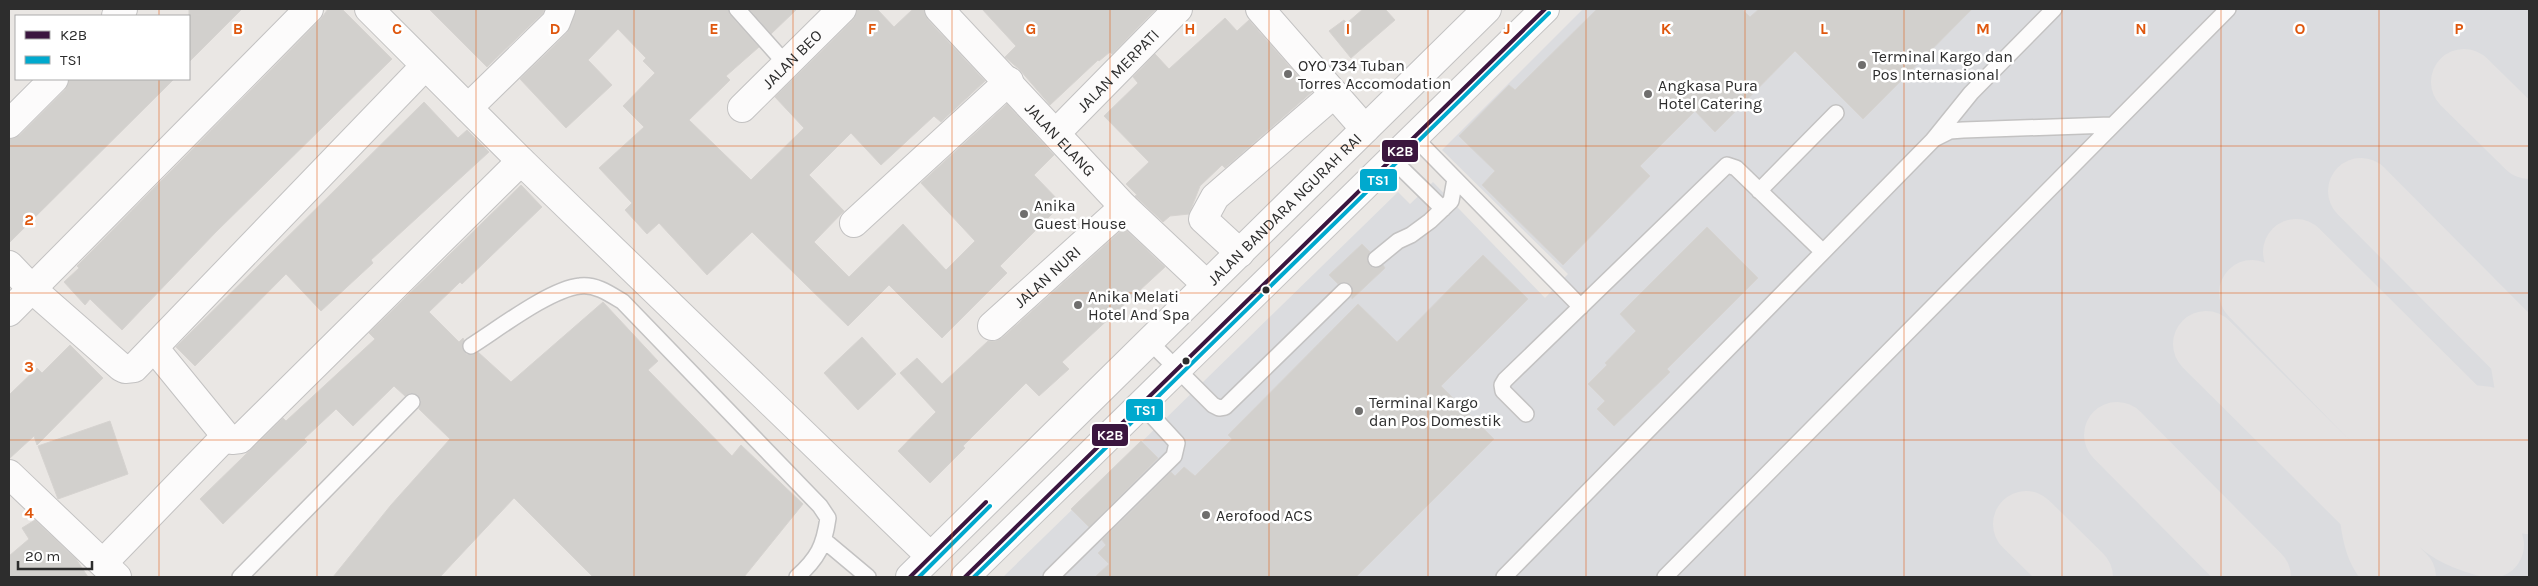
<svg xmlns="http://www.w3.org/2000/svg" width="2538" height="586" viewBox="0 0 2538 586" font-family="Karla,sans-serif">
	<rect width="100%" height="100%" fill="#eae7e4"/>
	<path fill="#dbdcdf" d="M1583,9H2529V577H1003L1398,192L1410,204L1433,182L1545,298L1568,274L1442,150Z"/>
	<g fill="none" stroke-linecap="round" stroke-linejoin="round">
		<path stroke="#e4e2e2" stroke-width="66" d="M2464,82L2529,146
			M2361,191L2522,353L2529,394
			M2296,252L2463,418C2465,462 2483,492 2529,501
			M2252,293L2417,462C2422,514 2441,532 2491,545
			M2206,344L2372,509C2375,541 2379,555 2403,577
			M2463,418C2488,417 2512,424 2529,444
			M2117,435L2258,577
			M2026,524L2080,577"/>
	</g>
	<path fill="#d2d0cd" stroke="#d6d3d0" d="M189,9H242L189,62Z
		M328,9H342L392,59L216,232L122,330L90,299L85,305L64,282L79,268L77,266L320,20Z
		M429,9H544L543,13L487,67Z
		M576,9H728L730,15L759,47L726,76L730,80L689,120L751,180L804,128L775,97L853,20L857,10L877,9L894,27L913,9H924L928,20L985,81L941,122L934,116L881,165L851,133L809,175L844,211L814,242L849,277L903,224L946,270L975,241L921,183L1007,104L1054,155L1034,175L1062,204L1000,266L1007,273L942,338L889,285L848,326L752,232L707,275L659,223L647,234L625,210L632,203L599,168L644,127L623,106L655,73L643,61L646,58L618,29L588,60L612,85L566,128L520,79L567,33Z
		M749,9H797L771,34Z
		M982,9H1156L1112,54L1110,52L1099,61L1098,60L1050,105L1020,70L1005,57L1016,46Z
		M1363,9H1385L1395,20L1351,58L1329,31L1344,20L1347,23Z
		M1597,9H1742L1750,17L1759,9H1972L1863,119L1795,51L1715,132L1695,111L1640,166L1650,176L1563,265L1482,185L1495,171L1459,136L1509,85L1515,90Z
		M1225,18L1237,31L1249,20L1312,92L1225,168L1222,165L1200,186L1189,214L1170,216L1163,222L1135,196L1137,195L1126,184L1149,162L1104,116L1138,83L1133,77L1155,54L1169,69Z
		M69,79H174L9,243V139L20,135L65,90Z
		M424,102L458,138L467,130L489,152L371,260L373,263L321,311L286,274L195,366L176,347Z
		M521,185L542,207L462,284L460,282L429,312L459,342L463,338L464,340L462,347L466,354L472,355L478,352L511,382L603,302L658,361L648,370L732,456L741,445L803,504L744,577H593L514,498L440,577H333L391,505L450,439L419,409L421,400L418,395L410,393L405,396L394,386L353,426L336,409L304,439L307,442L223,524L200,499L283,418L286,421L375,339L369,333Z
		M1707,227L1758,278L1667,369L1670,372L1614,426L1597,409L1605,401L1588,384L1607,365L1605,363L1636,331L1620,314Z
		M1124,228L1165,267L1062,362L1069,369L1039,396L1026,383L963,446L965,448L930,483L898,451L936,412L900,373L917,358L942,384L988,341H996L1002,338Z
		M1362,244L1370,252L1367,260L1369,265L1373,268L1383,265L1385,268L1352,299L1351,285L1346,282L1338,284L1329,275Z
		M1483,255L1528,299L1441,386L1494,439L1356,577H1095L1109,564L1098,553L1106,545L1102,540L1171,472L1175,476L1184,467L1195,476L1232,439L1228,435L1358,304L1397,342Z
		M862,337L896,374L858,410L824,373Z
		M70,345L103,378L37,445L34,436L9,459V395L37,368L42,373Z
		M110,421L128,474L58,499L38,446Z
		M1141,441L1158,458L1089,527L1071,509Z
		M35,520L76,559L88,577H9V556L29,539L22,528Z"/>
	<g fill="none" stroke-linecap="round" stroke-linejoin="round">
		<g stroke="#c3c2c2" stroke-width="18">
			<path id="lane" d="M737,9L786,64
				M1415,138L1581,307
				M1934,139L1950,131L1963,130L2111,125
				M1393,160L1443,209
				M1759,191L1836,113
				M1376,259L1398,241L1411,235L1430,221L1451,201L1455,179
				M1149,341L1213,405L1219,408L1225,407L1344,291
				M471,346C498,329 550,289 580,286C596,284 610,294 623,302L820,506L828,518C824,546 818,558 797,577
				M1526,414L1503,391L1502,385L1505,380L1727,165L1736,168L1822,251
				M825,541L868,577
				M240,577L412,402
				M1051,577L1174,456L1177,443L1142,405
				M1504,577L1933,140L1971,93L2054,9
				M1665,577L2228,9"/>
		</g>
		<g stroke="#c3c2c2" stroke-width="30">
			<g id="street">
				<path d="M369,9L521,161L930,556"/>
				<path id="s1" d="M939,9L1124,207L1207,285"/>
				<path d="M1260,9L1365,129"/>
				<path d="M116,16L123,9"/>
				<path d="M468,108L556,22L561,9"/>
				<path id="s2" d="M742,108L842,9"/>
				<path d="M9,124L54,79"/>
				<path id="s3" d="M1056,133L1178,9"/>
				<path d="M854,223L1009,81"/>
				<path d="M1240,253L1203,219L1215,197L1334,94"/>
				<path d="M9,265L32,289L121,367L125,369L134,368L425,66"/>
				<path d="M9,312L309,9"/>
				<path id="s4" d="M992,326L1124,207"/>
				<path d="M155,349L226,436L232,440L240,439L521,161"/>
				<path d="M9,474L117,577"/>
				<path d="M103,563L226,436"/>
			</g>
		</g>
		<g stroke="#c3c2c2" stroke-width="30">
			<g id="secondary">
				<path id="s5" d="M910,577L1487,9"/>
				<path d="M965,577L1545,9"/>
			</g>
		</g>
		<use href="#lane" stroke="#fcfbfb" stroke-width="15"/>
		<use href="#street" stroke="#fcfbfb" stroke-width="28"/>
		<use href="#secondary" stroke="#fcfbfb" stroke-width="28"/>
		<g stroke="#fff" stroke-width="8">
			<path id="bus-1" d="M910,577L986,502
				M965,577L1545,9"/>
		</g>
		<g stroke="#fff" stroke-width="8">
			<path id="bus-2" d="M919,577L990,506
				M974,577L1549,13"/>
		</g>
		<use href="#bus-1" stroke="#3b163f" stroke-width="4"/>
		<use href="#bus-2" stroke="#00a9ce" stroke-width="4"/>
	</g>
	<path fill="none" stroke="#df570e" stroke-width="1" stroke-opacity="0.55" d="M159,9V16M317,9V577M476,9V577M634,9V577M793,9V577M952,9V577M1110,9V577M1269,9V577M1428,9V577M1586,9V577M1745,9V577M1904,9V577M2062,9V577M2221,9V577M2379,9V577M159,79V577M9,146H2529M9,293H2529M9,440H2529"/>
	<g fill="#6f6e6d" stroke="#fff" stroke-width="2">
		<circle cx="1862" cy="65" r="5"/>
		<circle cx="1288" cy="74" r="5"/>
		<circle cx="1648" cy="94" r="5"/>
		<circle cx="1024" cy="214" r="5"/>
		<circle cx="1078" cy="305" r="5"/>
		<circle cx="1359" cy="411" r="5"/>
		<circle cx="1206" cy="515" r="5"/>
	</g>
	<g fill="#2d2d2d" stroke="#fff" stroke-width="2">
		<circle cx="1266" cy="290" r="4.5"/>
		<circle cx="1186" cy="361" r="4.5"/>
	</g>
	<g text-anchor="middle" stroke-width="5" stroke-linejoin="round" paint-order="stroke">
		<g font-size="16" fill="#2d2d2d" stroke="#fff" text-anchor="start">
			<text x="1872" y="62">Terminal Kargo dan<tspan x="1872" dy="18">Pos Internasional</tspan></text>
			<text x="1298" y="71">OYO 734 Tuban<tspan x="1298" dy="18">Torres Accomodation</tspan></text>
			<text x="1658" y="91">Angkasa Pura<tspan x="1658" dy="18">Hotel Catering</tspan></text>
			<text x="1034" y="211">Anika<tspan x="1034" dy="18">Guest House</tspan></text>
			<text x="1088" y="302">Anika Melati<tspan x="1088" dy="18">Hotel And Spa</tspan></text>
			<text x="1369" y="408">Terminal Kargo<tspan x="1369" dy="18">dan Pos Domestik</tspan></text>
			<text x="1216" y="521">Aerofood ACS</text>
		</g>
		<g font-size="16" fill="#2d2d2d" stroke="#fff">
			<text dy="6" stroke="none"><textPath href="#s2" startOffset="70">JALAN BEO</textPath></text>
			<text dy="6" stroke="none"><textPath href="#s3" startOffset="88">JALAN MERPATI</textPath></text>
			<text dy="6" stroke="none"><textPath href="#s1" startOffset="178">JALAN ELANG</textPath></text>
			<text dy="6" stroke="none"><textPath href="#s5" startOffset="525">JALAN BANDARA NGURAH RAI</textPath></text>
			<text dy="6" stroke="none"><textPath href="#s4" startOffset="74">JALAN NURI</textPath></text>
		</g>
	</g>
	<g font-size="16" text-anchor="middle" font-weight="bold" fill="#df570e" stroke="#fff" stroke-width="5" stroke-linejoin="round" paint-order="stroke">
		<text x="238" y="34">B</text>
		<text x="397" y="34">C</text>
		<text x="555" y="34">D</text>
		<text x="714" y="34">E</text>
		<text x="872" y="34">F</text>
		<text x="1031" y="34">G</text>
		<text x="1190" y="34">H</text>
		<text x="1348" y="34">I</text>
		<text x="1507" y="34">J</text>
		<text x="1666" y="34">K</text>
		<text x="1824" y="34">L</text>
		<text x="1983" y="34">M</text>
		<text x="2141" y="34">N</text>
		<text x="2300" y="34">O</text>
		<text x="2459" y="34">P</text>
		<text x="29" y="225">2</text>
		<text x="29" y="372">3</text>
		<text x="29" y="518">4</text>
	</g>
	<g stroke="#fff" stroke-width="2">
		<rect x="1381" y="139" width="38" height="24" rx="5" fill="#3b163f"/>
		<rect x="1359" y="168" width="39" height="24" rx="5" fill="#00a9ce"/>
		<rect x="1125" y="398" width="39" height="24" rx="5" fill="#00a9ce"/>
		<rect x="1091" y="423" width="38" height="24" rx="5" fill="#3b163f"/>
	</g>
	<g font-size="14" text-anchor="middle" font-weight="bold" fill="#fff">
		<text x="1400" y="156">K2B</text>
		<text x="1378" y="185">TS1</text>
		<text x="1145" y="415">TS1</text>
		<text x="1110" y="440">K2B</text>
	</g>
	<rect width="2538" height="586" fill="none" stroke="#2d2d2d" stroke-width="20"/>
	<rect x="15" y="15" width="175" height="65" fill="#ffffff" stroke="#ababab"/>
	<rect x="25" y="31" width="25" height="8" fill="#3b163f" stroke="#ababab"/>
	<text x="60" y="40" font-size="15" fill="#2d2d2d">K2B</text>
	<rect x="25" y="56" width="25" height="8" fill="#00a9ce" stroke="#ababab"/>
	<text x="60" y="65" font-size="15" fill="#2d2d2d">TS1</text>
	<path d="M18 561v8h74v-8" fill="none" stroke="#2d2d2d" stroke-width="2.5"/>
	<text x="25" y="561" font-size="15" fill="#2d2d2d" stroke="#ffffff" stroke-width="4" paint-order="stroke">20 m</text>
</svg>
